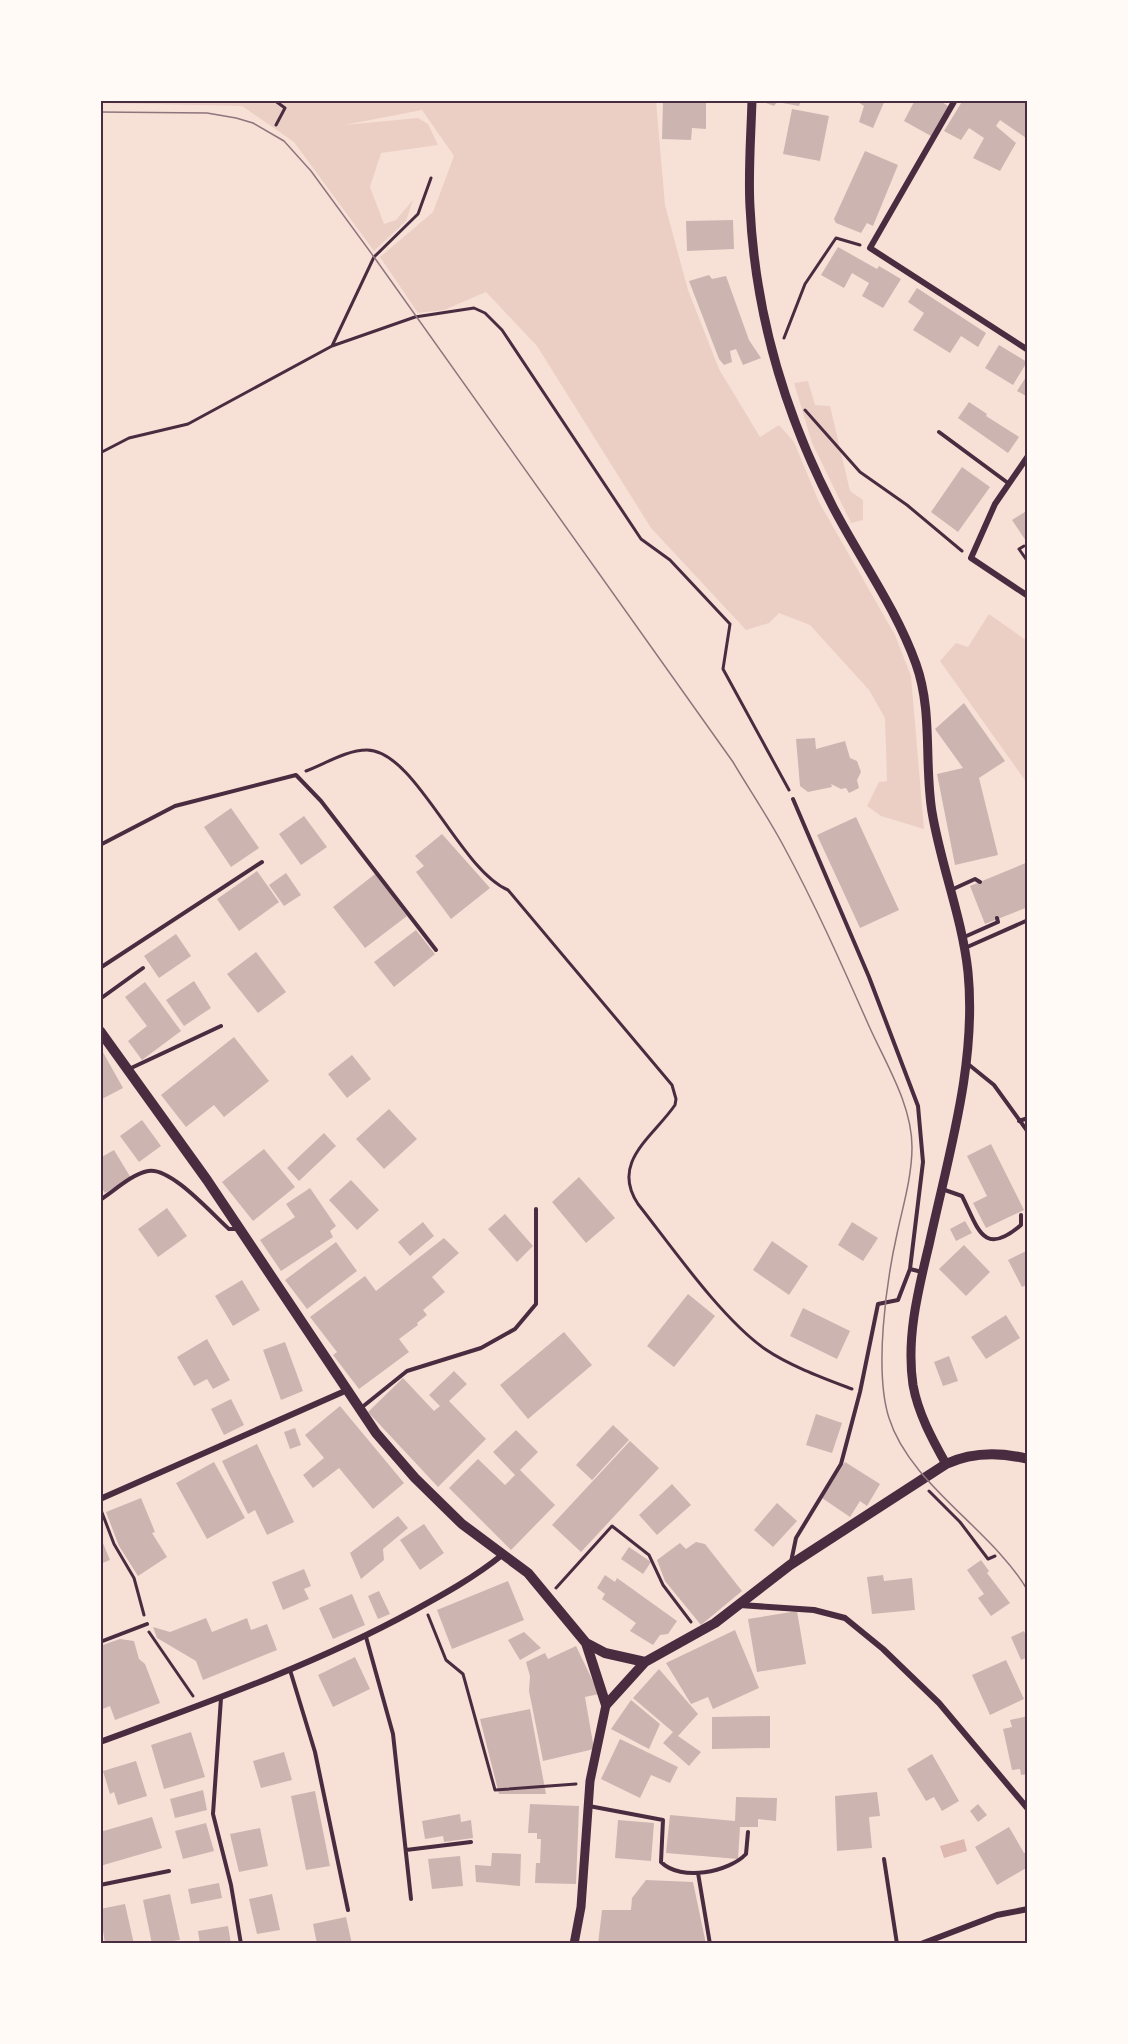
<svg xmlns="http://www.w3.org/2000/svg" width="1128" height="2044" viewBox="0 0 1128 2044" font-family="'Asap Condensed',sans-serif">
	<rect width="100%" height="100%" fill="#f7e1d7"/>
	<path fill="#ebcfc5" d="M101,100L656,101L665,205L688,290L719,369L760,437L779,425L794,442L819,502L895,635L911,676L924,829L881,816L867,806L879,782L887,781L885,718L869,690L810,625L779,613L769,623L746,630L651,528L537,346L486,292L444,310L418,313L380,257L433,212L454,156L422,110L344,125L418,118L428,124L438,145L381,153L370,187L384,224L396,220L413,200L406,221L374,251L294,142L242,106L101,103Z
		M808,381L815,405L830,406L850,491L863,500V520L851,523L812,443L794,383Z
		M989,614L1027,641V783L940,661L956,643L968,647Z"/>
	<path fill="#dcb8b0" d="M964,1839L967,1851L944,1858L940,1846Z"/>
	<path fill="#ccb4b1" d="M663,100H706V129L692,128L691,140L662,139Z
		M766,100H801L799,106L777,102L774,106L766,103Z
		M855,100H885L873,128L859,122L864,106Z
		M915,100H939L948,106L931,136L904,121Z
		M963,100H1028L1026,138L1000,120L996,126L1016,143L1000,171L973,158L984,138L969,128L961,140L944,131Z
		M792,109L829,116L820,161L783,154Z
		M865,151L898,165L873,226L867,223L861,233L836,223L834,219Z
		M733,220L734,249L687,251L686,221Z
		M838,247L877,269L879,266L901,279L883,308L862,296L869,283L852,273L844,288L821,275Z
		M709,275L712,279L726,276L749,340L761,358L743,365L736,349L730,351L732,362L724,365L719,359L689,281Z
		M917,288L986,333L978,347L961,336L950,353L913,330L924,313L908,302Z
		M999,345L1027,362L1013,385L985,368Z
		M1028,374V397L1017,391Z
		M969,402L987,414L986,416L1019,437L1008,453L958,418Z
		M962,467L990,487L958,532L931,512Z
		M1028,510V544L1012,520Z
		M964,703L1005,761L979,778L998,855L955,865L937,774L963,768L935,729Z
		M815,738L816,749L845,741L850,758L857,761L861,772L857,780L859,788L849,793L846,788L841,789L831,784L832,787L808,792L800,786L796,739Z
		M231,808L259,848L231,867L204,827Z
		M304,816L327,847L301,865L279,834Z
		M856,817L899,910L860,928L817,835Z
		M442,834L490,888L451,919L416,872L424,866L415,856Z
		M1028,862V907L985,924L970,886Z
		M257,871L279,902L239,931L217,899Z
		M286,873L301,895L284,906L269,885Z
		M375,874L407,916L365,948L333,907Z
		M416,930L435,954L394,987L374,962Z
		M176,934L191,956L159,978L144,956Z
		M256,952L286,992L258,1013L227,974Z
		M194,981L211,1008L184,1026L166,1000Z
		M145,982L181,1031L142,1060L128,1041L147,1026L125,997Z
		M234,1037L269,1081L224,1117L214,1105L186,1127L161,1095Z
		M100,1047L123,1088L100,1100Z
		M352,1055L371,1079L347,1098L328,1074Z
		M389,1109L417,1139L384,1169L356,1139Z
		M142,1120L161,1146L139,1162L120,1136Z
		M324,1133L336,1146L299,1181L287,1168Z
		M991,1144L1024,1210L986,1228L973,1203L987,1196L967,1156Z
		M264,1149L295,1187L253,1221L222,1182Z
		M114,1150L131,1178L105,1193L100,1185V1158Z
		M579,1177L615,1218L586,1243L552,1202Z
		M351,1180L379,1210L357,1230L329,1200Z
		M310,1188L336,1226L330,1231L333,1237L281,1271L260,1240L295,1217L286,1204Z
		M167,1208L187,1236L158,1257L138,1229Z
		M505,1214L533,1246L517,1262L488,1229Z
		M965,1221L972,1233L956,1241L950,1229Z
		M423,1222L434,1236L410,1256L398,1242Z
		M852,1222L878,1238L863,1261L838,1245Z
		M444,1238L459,1253L432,1277L445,1292L423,1310L427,1315L417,1323L418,1325L399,1339L409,1352L359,1389L333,1355L337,1352L310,1317L365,1276L376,1291Z
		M772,1241L808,1266L789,1295L753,1270Z
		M336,1242L357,1271L307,1309L285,1280Z
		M964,1245L990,1272L966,1296L939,1269Z
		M1028,1250V1284L1022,1287L1008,1260Z
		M242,1280L260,1310L233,1326L215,1296Z
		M688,1294L715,1316L674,1367L647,1346Z
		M803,1308L850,1331L837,1359L790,1336Z
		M1006,1315L1020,1338L986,1359L971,1337Z
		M564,1332L592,1365L528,1419L500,1385Z
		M207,1339L230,1380L213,1389L207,1379L194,1386L177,1357Z
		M285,1342L303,1391L281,1400L263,1350Z
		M949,1356L958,1381L943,1386L934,1362Z
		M454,1371L467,1384L449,1401L486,1439L438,1487L368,1412L403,1378L434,1411L440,1406L429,1395Z
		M231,1399L244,1425L224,1435L211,1409Z
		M340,1406L404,1483L373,1509L339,1468L313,1488L303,1475L324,1458L305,1435Z
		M816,1414L842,1423L832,1453L806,1445Z
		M613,1425L629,1440L592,1480L576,1465Z
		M295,1428L301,1445L290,1449L284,1432Z
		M516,1430L538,1452L520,1470L555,1505L511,1550L449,1488L478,1459L505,1485L515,1475L493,1452Z
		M630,1441L659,1468L581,1552L552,1525Z
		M257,1444L294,1522L267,1535L255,1510L248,1514L222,1461Z
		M214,1462L245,1518L207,1539L176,1483Z
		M845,1462L880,1484L867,1506L860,1501L850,1517L822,1498Z
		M672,1484L691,1505L657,1535L639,1515Z
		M141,1498L155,1532L152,1533L167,1557L138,1576L119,1546L106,1512Z
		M777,1503L797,1521L773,1547L754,1530Z
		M398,1516L408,1528L383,1549L384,1560L361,1579L350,1553Z
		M424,1524L444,1553L420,1570L400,1540Z
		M100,1536L110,1560L100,1564Z
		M696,1542L705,1544L742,1591L701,1625L665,1581L657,1560L680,1543L686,1549Z
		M629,1547L651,1562L643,1574L621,1559Z
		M981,1560L989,1571L987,1573L1010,1603L991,1616L978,1598L984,1594L967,1570Z
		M304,1569L311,1586L304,1589L309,1599L283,1610L272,1582Z
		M605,1575L615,1582L617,1578L677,1621L668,1634L660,1635L653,1645L630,1631L636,1623L602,1599L605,1594L597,1588Z
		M883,1575L884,1581L912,1578L915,1610L872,1614L867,1577Z
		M508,1581L524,1620L452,1649L437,1610Z
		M379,1591L390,1614L378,1619L368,1596Z
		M352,1594L365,1625L333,1639L319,1608Z
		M797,1611L806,1664L757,1672L748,1619Z
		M206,1618L212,1632L247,1618L251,1630L267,1624L277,1650L203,1680L196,1661L157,1638L153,1627L170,1632Z
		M735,1630L759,1688L713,1709L708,1697L691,1704L666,1663Z
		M1024,1631L1028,1641V1657L1021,1660L1011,1637Z
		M524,1632L541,1648L520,1660L508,1640Z
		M120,1639L134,1641L139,1659L145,1664L160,1703L115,1720L110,1706L100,1710V1646Z
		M576,1646L599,1694L585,1697L594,1749L543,1761L529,1691L530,1676L526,1662L545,1653L548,1659Z
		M355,1657L370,1689L333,1707L318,1675Z
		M1006,1660L1024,1699L990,1715L972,1675Z
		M659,1669L698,1714L678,1736L701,1752L689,1766L663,1743L673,1732L633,1698Z
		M631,1700L660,1724L649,1749L611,1729Z
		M530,1709L546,1794H499L480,1719Z
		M770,1716V1748L712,1749V1717Z
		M1028,1716V1774L1021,1775L1020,1769L1012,1770L1003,1729L1012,1727L1010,1720Z
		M191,1732L205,1777L164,1789L151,1745Z
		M620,1739L678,1767L670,1783L651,1775L640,1798L601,1779Z
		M284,1752L292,1780L261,1788L253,1761Z
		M932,1754L959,1801L942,1811L934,1797L926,1801L907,1769Z
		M136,1761L147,1796L118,1805L114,1792L110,1794L103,1771Z
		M203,1790L207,1810L175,1818L170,1799Z
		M315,1791L330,1866L306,1870L291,1796Z
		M877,1792L880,1816L869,1817L872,1848L837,1851L835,1796Z
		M736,1797L777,1798L776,1821L758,1819V1827H740L738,1859L666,1853L670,1815L735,1821Z
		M530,1804L579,1806L576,1884L535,1883L536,1863H540L541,1839H537V1833H528Z
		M978,1804L987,1815L978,1822L970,1811Z
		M460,1814L461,1822L471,1820L473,1838L444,1842L443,1836L425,1839L422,1821Z
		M152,1817L162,1848L100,1866V1832Z
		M618,1820L654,1823L651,1861L615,1858Z
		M206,1823L214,1851L183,1859L175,1831Z
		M1009,1827L1024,1853L1028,1852V1867L997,1885L975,1847Z
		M260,1828L268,1866L239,1872L230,1834Z
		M492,1853L521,1854L520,1886L476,1882L475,1865L491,1866Z
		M460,1856L463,1886L432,1889L428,1859Z
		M646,1880L693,1882L706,1944H598L602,1910H631L632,1898Z
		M219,1883L222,1898L191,1904L188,1889Z
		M170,1894L180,1940L152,1944L143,1900Z
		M272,1894L280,1930L257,1934L249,1899Z
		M125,1904L134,1944H105L100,1909Z
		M346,1917L352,1944H317L313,1924Z
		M228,1926L231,1944H200L198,1931Z"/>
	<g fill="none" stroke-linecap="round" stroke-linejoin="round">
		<path stroke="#4a2c40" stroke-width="3" d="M274,100L285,108L276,125
			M784,338L805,284L836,238L860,245
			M332,346L415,317L474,308L485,313L502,330L641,539L670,560L730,624L723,669L789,790
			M805,410L860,472L907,505L962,551
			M100,453L129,438L188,424L332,346L374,257L418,214L431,178
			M1024,546L1019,549L1028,562
			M306,771C325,764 346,750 367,750C416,751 459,869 508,890L672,1085L676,1099L675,1105C653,1137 610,1162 638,1204C672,1247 721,1318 765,1349C790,1366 823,1378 852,1389
			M929,1491L960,1522L988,1559L995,1556
			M101,1510L114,1544L134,1578L144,1615
			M556,1588L612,1526L649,1555L663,1585L691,1622
			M428,1615L446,1660L463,1674L495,1790L576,1784
			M149,1632L193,1696"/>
		<path stroke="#4a2c40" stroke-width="4" d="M939,432L1008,483
			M793,799L869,977L918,1106L923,1162L910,1269L922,1272
			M100,845L175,806L296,775L321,801L436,950
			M951,890L975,879L980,882
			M962,938L998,922L997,918
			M965,948L1028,920
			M100,968L262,862
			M100,999L143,968
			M968,1064L994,1085L1028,1132
			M129,1069L221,1026
			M1019,1121L1028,1118
			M942,1189L962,1196C978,1228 983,1258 1021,1225V1215
			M100,1200C114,1191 132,1174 148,1171C170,1166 212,1214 229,1229H238
			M361,1408L407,1371L481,1348L515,1329L536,1304V1209
			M791,1562L796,1538L841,1464L860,1392L878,1304L898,1300L910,1269
			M366,1637L393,1734L411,1899
			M100,1642L147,1624
			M290,1670L315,1752L348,1910
			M221,1698L213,1814L231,1885L241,1944
			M589,1806L663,1820L661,1862C681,1882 729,1872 746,1854L748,1832
			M406,1850L471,1842
			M884,1859L897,1944
			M698,1873L710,1944
			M100,1885L169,1871"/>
		<path stroke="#4a2c40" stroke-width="6" d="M955,100L870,248L1028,350
			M1028,456L995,504L971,558L1028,596
			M100,1499L345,1391
			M740,1605L814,1610L845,1618L883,1649L939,1703L1028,1809
			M100,1742C206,1703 314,1665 413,1611C444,1594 475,1577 502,1555
			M921,1944L997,1915L1028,1909"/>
		<path stroke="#4a2c40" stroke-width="9" d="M752,100C751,136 748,172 750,207C755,312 785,414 833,507C860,559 896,608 916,664C933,711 924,763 932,812C941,866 962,917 968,972C977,1064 948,1156 929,1245C918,1291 906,1338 913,1385C918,1413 932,1439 946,1464
			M574,1944L581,1907L590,1781L606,1705"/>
		<path stroke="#4a2c40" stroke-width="10" d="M100,1031L207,1180L376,1433L415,1478L462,1524L528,1573L586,1643L606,1705
			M586,1643L605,1653L645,1662
			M606,1705L645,1662L715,1623L790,1565L946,1464C972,1452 1000,1452 1028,1459"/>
		<path stroke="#8f747c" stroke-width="1.5" d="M100,112L207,113L236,118L253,123L284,141L311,171L374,257L733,762C749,789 768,817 783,845C815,904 842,965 869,1026C886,1064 912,1105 912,1147C912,1176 903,1206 897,1234C886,1283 874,1371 889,1418C910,1485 992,1529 1028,1591"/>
	</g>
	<rect width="1128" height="2044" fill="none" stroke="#fffaf5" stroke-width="204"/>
	<rect x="102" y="102" width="924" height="1840" fill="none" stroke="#4a2c40" stroke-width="2"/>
</svg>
